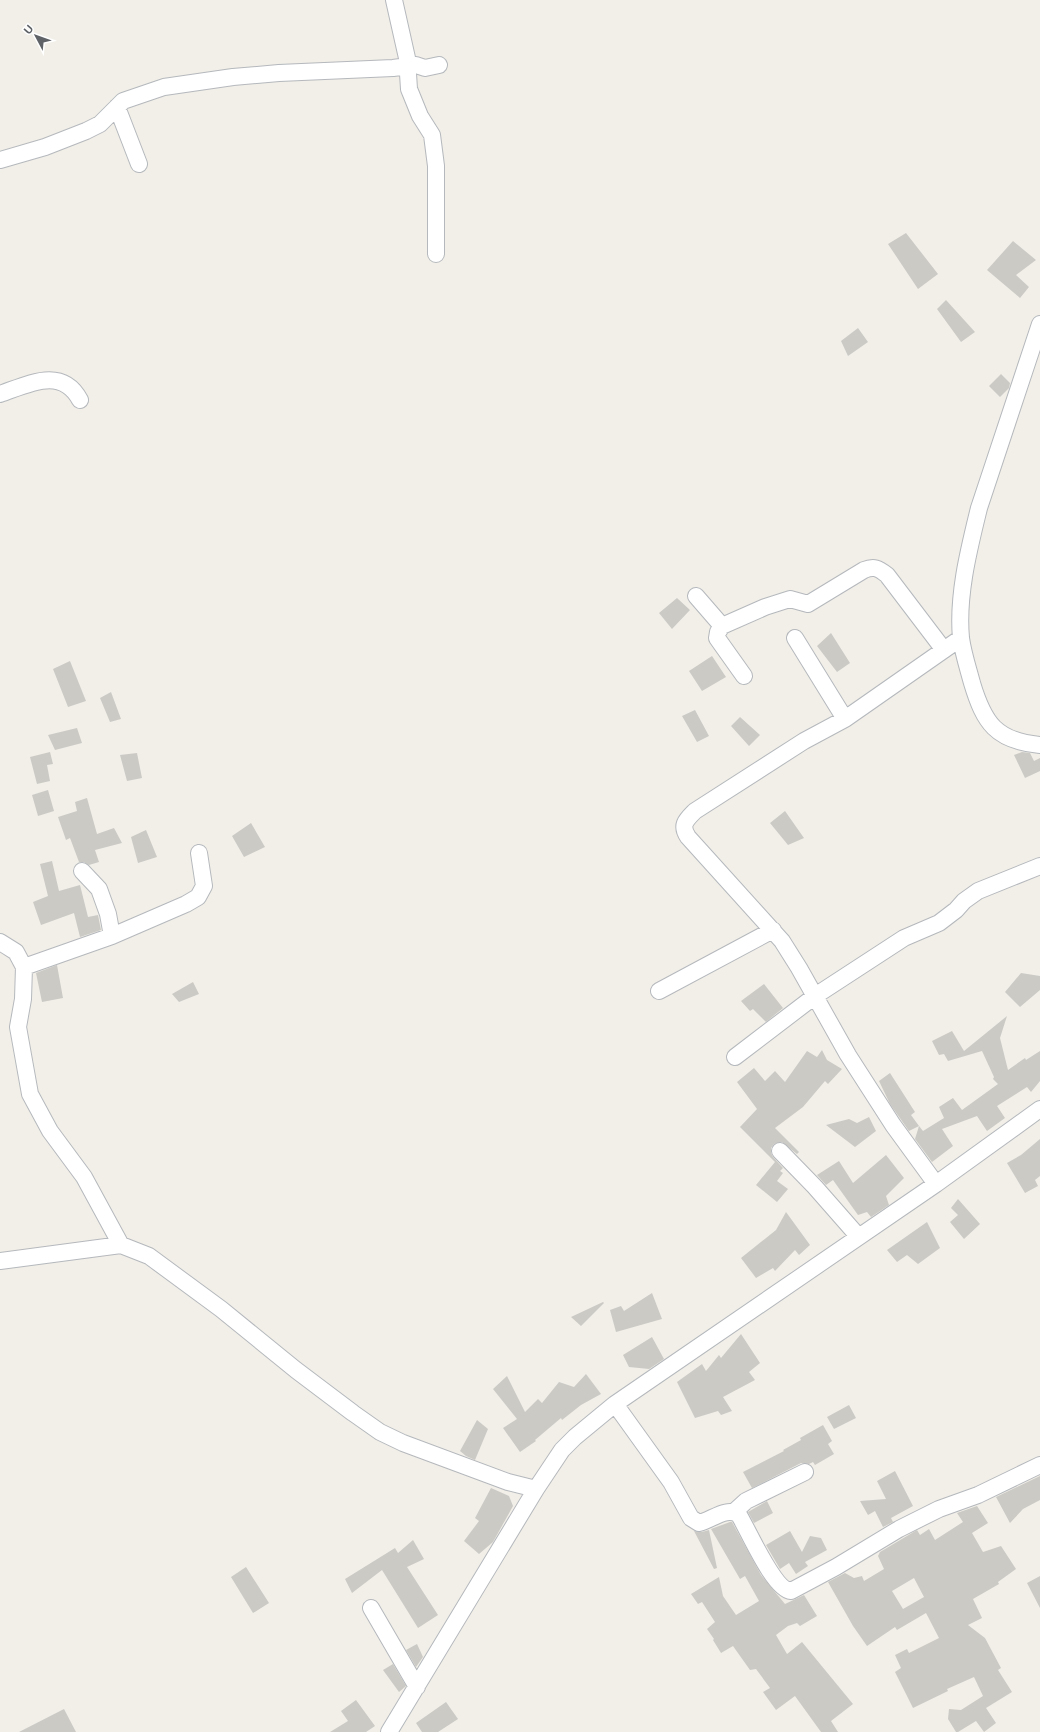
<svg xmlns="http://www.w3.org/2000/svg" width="1040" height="1732" viewBox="0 0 1040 1732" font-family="Arial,sans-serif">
	<rect width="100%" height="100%" fill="#f1efe8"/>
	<path fill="#cccac5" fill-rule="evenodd" d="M906,233L938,274L918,289L888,244Z
		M1013,241L1036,260L1016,275L1029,287L1020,298L987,270Z
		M946,300L975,332L961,342L937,309Z
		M858,328L868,342L848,356L841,341Z
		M1001,374L1010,383L1009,388L1000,397L989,386Z
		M677,598L690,610L672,629L659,613Z
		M831,633L850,663L837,672L817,646Z
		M712,656L726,677L702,691L689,671Z
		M70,661L86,701L68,707L53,669Z
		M111,692L121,719L110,722L100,698Z
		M695,710L709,736L697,742L682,716Z
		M740,717L760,735L749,746L731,726Z
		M77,728L82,743L55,750L48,735Z
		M50,752L53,764L47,765L50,781L37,784L30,757Z
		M1022,752L1030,753L1034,761L1040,758V771L1025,778L1014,755Z
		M137,753L142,778L127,781L120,755Z
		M48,790L54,811L38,816L32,795Z
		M87,798L97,834L114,828L122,843L95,850L99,862L89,865L84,862H79L70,838L66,840L58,817L77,811L75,802Z
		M785,811L804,838L788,845L770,823Z
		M251,823L265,847L244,857L232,836Z
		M146,830L157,857L138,863L131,837Z
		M52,861L59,891L80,885L88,917L98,915L101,930L80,937L74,913L41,925L33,902L48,896L40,864Z
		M57,965L63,998L42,1002L36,973Z
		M1021,973L1040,976V990L1020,1007L1005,992Z
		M193,982L199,994L179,1002L172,994Z
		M764,984L783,1008L766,1022L753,1009L750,1011L741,1001Z
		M1007,1016L1000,1038L1008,1070L1025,1058L1026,1060L1040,1051V1081L1031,1092L1027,1087L997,1106L1005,1118L987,1131L977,1116L942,1129L953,1146L932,1162L915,1139L919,1126L923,1131L944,1118L939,1107L953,1098L962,1110L998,1084L993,1079L994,1077L982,1051L948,1061L944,1054L939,1055L932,1041L952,1031L964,1051Z
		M822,1050L827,1060L842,1069L828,1084L825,1081L803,1107L775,1128L799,1152L797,1154L782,1142L774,1144L771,1148V1153L773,1157L783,1168L780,1171L783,1173L777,1181L788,1189L777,1202L756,1185L775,1162L740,1127L757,1109L737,1082L754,1068L765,1081L775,1071L785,1082L807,1051L817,1057Z
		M890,1073L915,1112L911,1115L919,1126L909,1131L890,1104L879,1081Z
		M869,1117L876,1131L855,1147L826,1125L849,1119L857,1123Z
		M1040,1139V1176L1035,1180L1038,1186L1025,1193L1007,1163L1021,1155Z
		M886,1155L904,1178L886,1196L889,1205L871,1217L867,1212L858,1215L833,1180L826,1185L817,1175L839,1161L853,1183Z
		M958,1199L980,1224L964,1239L950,1222L958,1215L951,1208Z
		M786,1212L810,1245L799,1255L795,1250L775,1271L773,1268L756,1278L741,1258L776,1230Z
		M927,1222L940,1248L918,1264L907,1255L897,1262L887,1250Z
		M652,1293L662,1319L616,1332L610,1310L621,1306L624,1311Z
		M603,1302L604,1303L581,1326L571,1317Z
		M741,1334L760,1363L749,1372L755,1380L723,1397L732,1411L721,1415L718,1411L695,1418L677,1382L702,1364L706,1371L719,1355L721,1358Z
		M652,1337L664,1359L649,1369L629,1367L623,1355Z
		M586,1374L601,1394L581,1405L562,1420L561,1418L535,1440L536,1441L520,1452L503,1428L517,1419L493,1389L507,1376L525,1412L538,1399L542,1403L559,1382L574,1387Z
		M849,1405L856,1418L834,1429L827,1417Z
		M477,1420L488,1429L475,1460L466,1456L460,1451Z
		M823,1425L832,1441L828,1444L834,1454L815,1465L813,1462L809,1464L801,1463L752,1488L743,1472L784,1451L783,1450L801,1440L800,1438Z
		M895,1471L913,1506L891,1518L893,1522L883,1527L875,1511L868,1515L860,1501L886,1499L877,1481Z
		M1040,1476V1500L1023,1509L1010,1523L996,1497Z
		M491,1488L509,1496L513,1506L493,1542L479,1554L464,1541L479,1521L475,1518Z
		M767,1501L773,1513L754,1523L748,1512Z
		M977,1506L988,1523L972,1533L983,1552L1001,1546L1016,1569L998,1582L999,1584L973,1599L982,1618L968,1625L985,1638L1001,1668L998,1670L1012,1692L986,1708L996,1723L984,1732L976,1721L958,1732H956L948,1719L949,1709L961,1710L983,1696L974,1677L947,1689L948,1691L913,1708L895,1672L901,1668L895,1655L907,1649L909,1653L939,1638L926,1613L897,1630L895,1627L867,1646L853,1626L828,1582L845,1573L854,1578L862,1576L864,1581L884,1569L878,1556L880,1552L917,1530L920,1535L929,1529L935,1540L963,1522L957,1513ZM914,1578L924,1597L903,1609L892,1591Z
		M730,1522H732L761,1575L785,1604L804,1595L817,1616L800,1626L797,1623L788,1626L776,1635L787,1654L802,1642L853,1704L831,1721L838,1732H821L795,1696L776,1710L763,1692L770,1688L756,1669L750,1670L733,1646L721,1653L713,1640L714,1639L707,1629L715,1622L702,1602L698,1604L691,1594L719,1577L723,1596L736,1615L759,1601L745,1576L740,1579L711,1529Z
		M709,1530L717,1568L714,1569L694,1531L702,1532Z
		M790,1531L802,1552L810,1536L821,1538L827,1550L805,1562L808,1566L796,1574L789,1563L780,1569L766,1545Z
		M413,1540L424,1559L407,1567L438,1615L418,1628L382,1570L352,1593L345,1579L395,1548L398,1553Z
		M246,1567L269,1603L253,1613L231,1577Z
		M1040,1576V1608L1027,1583Z
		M417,1644L423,1657L416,1667L406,1650Z
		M393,1664L406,1686L399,1692L383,1670Z
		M356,1700L375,1726L366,1732H330L348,1721L341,1711Z
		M446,1702L458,1719L438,1732H422L416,1723Z
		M64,1709L76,1732H19Z"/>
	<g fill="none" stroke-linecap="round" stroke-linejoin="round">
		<g stroke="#b5b8bc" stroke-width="18">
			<path id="minor" d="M394,0L407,58L409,89L420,116L432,135L436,166V254
				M117,107L139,164
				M0,160L45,147L86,131L100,124L123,101L164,87L233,77L279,73L393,68L416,65L425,68L439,65
				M1040,324L979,508C969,549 957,595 961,638C963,653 968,668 972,683C984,723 996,741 1040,745
				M0,394C29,384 62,366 80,400
				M696,596L722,626L718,632L717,638L744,676
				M722,626L765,607L790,599L808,604L864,570C874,566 878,568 887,575L944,650
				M795,638L845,719
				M82,871L99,889L108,914L112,936
				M0,942L16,952L24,967L23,999L18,1027L30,1094L50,1131L84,1177L121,1245
				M24,967L112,936L186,904L198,897L204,886L199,853
				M659,991L773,930
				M735,1057L815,996L904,938L939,923L956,910L964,901L978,891L1040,866
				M780,1151L815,1187L858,1236
				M936,1184L893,1125L848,1055L799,968L782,941L688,837C680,825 686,820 695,811L804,741L845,719L961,638
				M0,1261L121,1245L149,1256L221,1309L296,1370L353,1413L380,1432L403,1443L508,1482L536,1489
				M615,1404L671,1482L691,1518L699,1523C712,1520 727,1506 739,1515C748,1530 774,1590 791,1591L836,1567L899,1529L939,1509L978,1495L1040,1465
				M734,1512L746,1501L805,1472
				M371,1608L417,1687
				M389,1732L536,1489L562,1450L575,1437L615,1404L936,1184L1040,1109"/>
		</g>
		<use href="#minor" stroke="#fff" stroke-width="16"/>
	</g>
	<g transform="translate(36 36) rotate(311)" stroke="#ffffff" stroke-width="3" paint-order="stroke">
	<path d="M0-3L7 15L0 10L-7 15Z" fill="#5f6368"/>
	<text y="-6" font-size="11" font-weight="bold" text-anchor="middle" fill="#5f6368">U</text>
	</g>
</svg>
